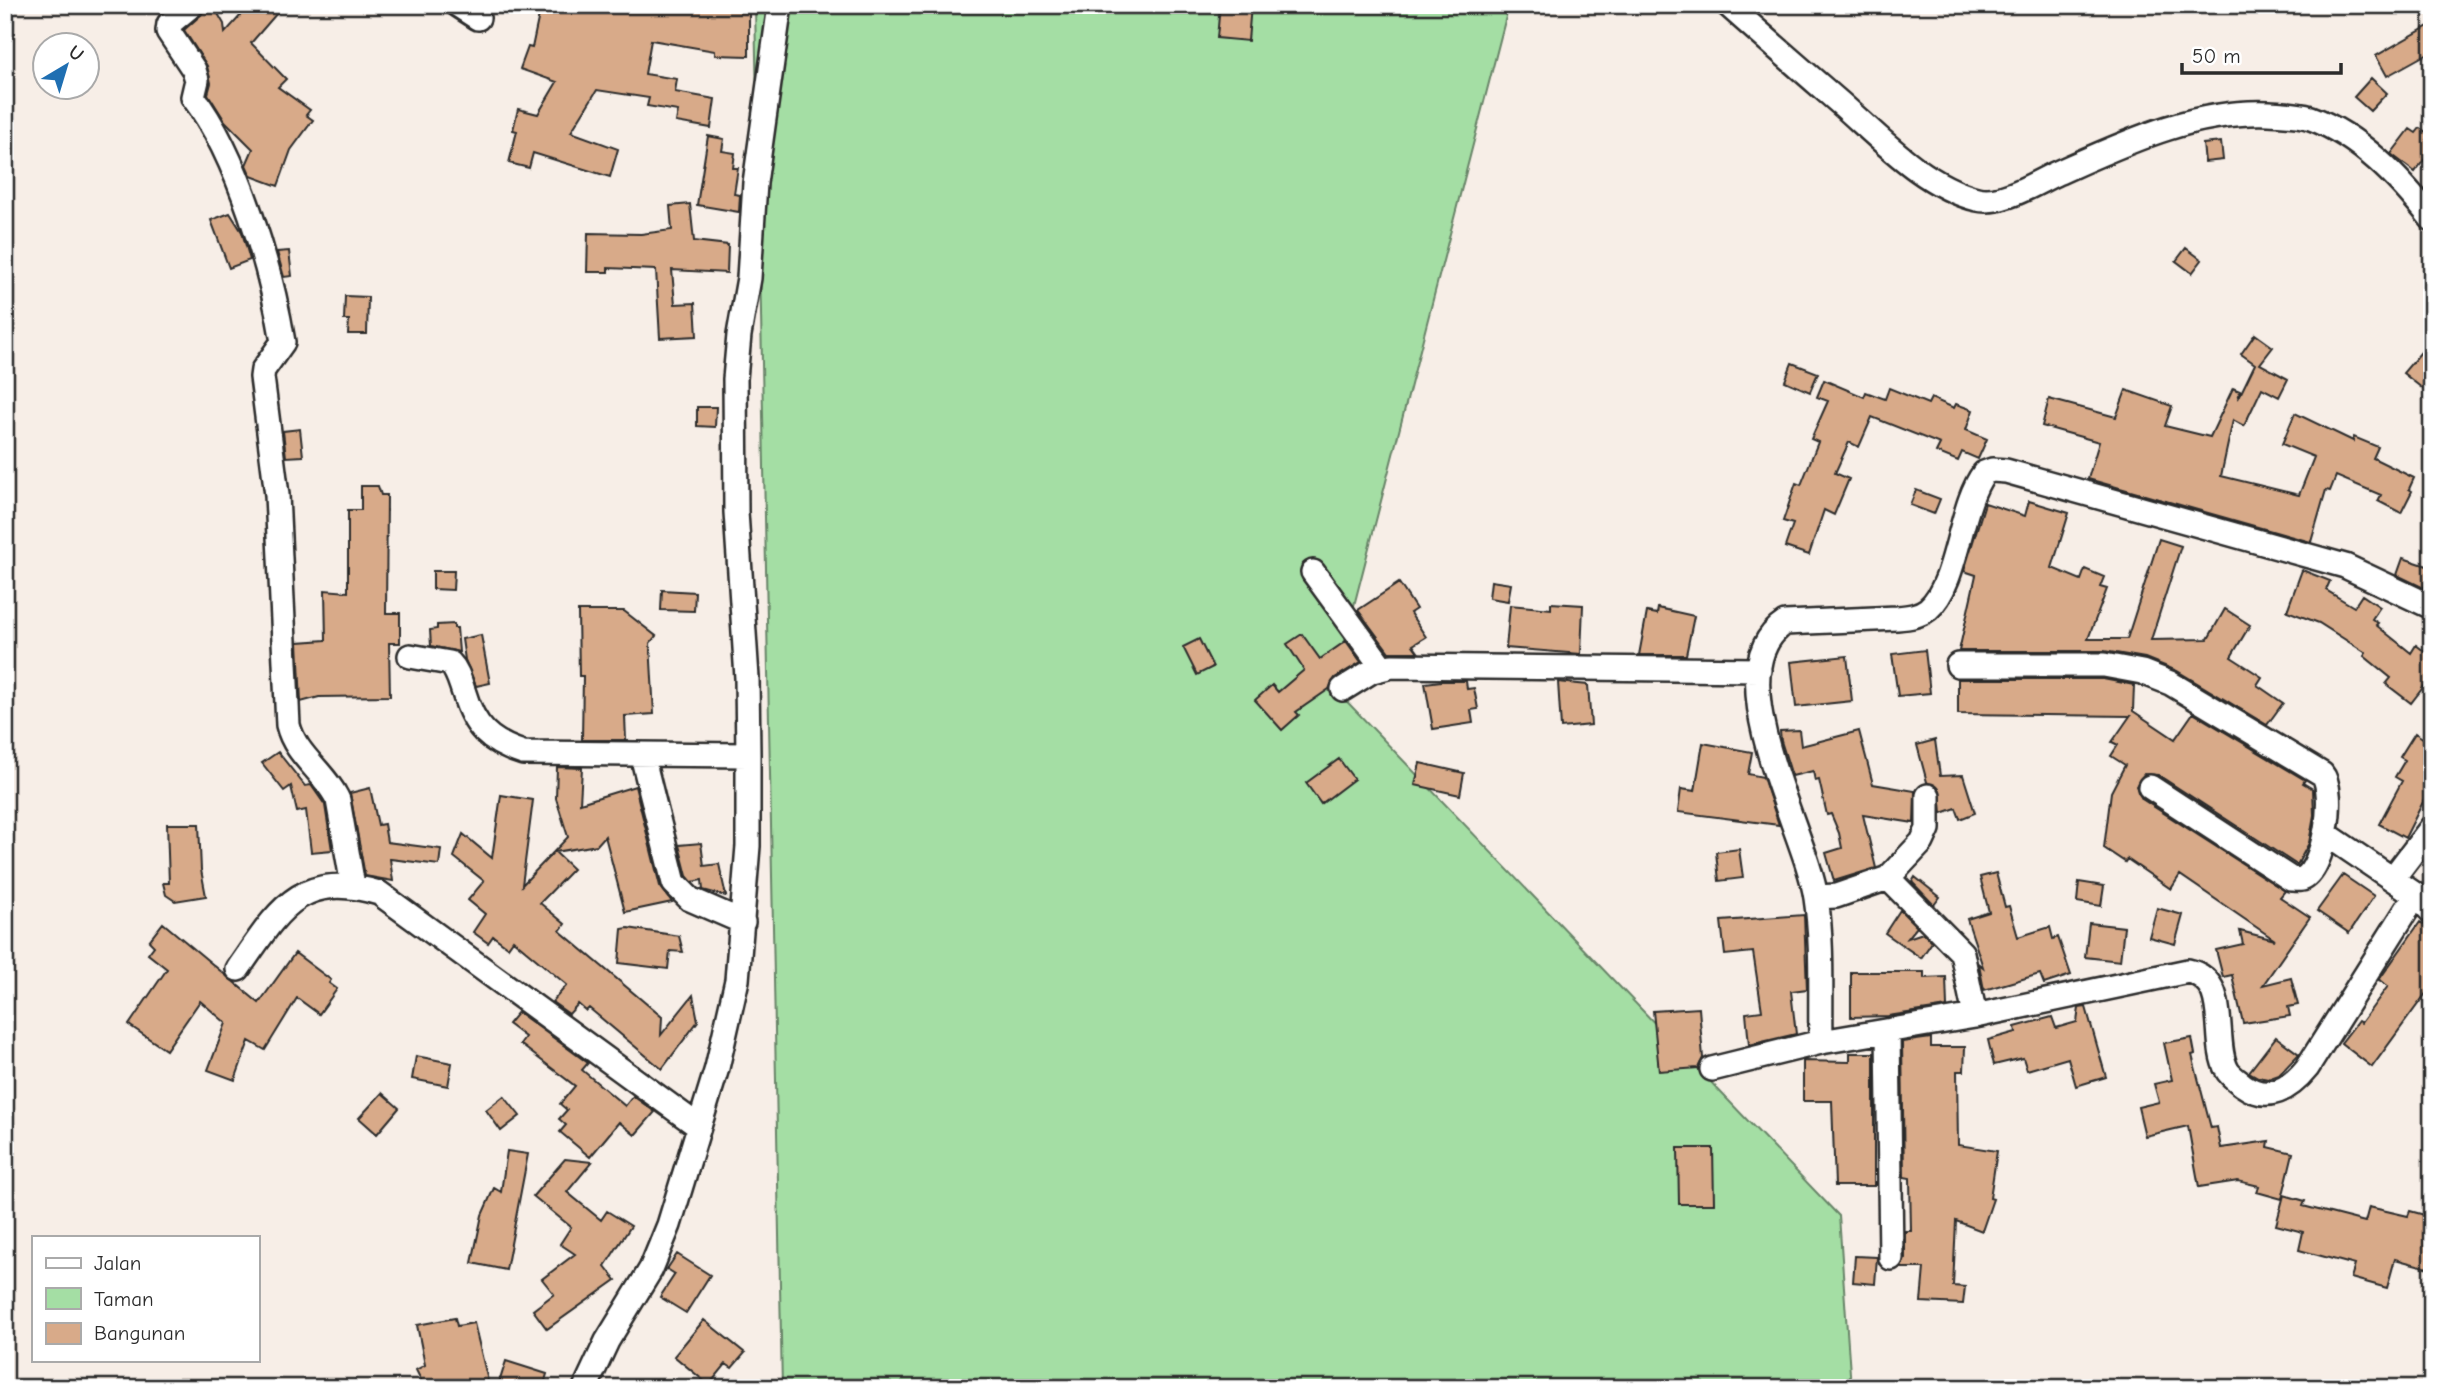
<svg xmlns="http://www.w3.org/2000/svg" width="2437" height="1393" viewBox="0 0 2437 1393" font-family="'Comic Neue',sans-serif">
	<rect width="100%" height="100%" fill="#f7eee7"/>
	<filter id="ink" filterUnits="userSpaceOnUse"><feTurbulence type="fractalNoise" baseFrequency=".0143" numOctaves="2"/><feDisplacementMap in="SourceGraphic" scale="14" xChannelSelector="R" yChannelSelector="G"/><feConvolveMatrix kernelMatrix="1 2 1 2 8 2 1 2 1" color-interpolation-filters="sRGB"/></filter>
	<g filter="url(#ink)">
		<path fill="#a4dea4" stroke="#688468" stroke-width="2" d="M755,5H1509L1333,687L1839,1216L1851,1388H782Z"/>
		<path fill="#d8aa89" stroke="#2b2b2b" stroke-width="2" d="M206,5H213L224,24L225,33L250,5H284L251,43L286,79L278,87L310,110L306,115L313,120L291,150L278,186L251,176L246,165L253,149L225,121L208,94L211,83L207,66L184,30L201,15Z
			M541,5H749V56L715,55V51L651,40L645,74L677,79L675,92L715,99L711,128L676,122L678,111L647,106L649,98L597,90L571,132L618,149L610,177L533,153L529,168L509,163L517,131L513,130L518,109L538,114L557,82L520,69L528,47L532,48Z
			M1220,5H1251L1248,41L1217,38Z
			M2432,24V51L2387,76L2376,56Z
			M2371,78L2387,93L2370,111L2354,97Z
			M2420,128L2432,136V149L2415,172L2391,154L2410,129L2416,133Z
			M708,136L724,139L722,151L735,153L733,168H738L734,194L740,195L739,212L697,205Z
			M2221,142L2223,160L2205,162L2203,144Z
			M690,204L694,241L728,245L727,273L672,270L675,304L695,303L697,336L660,338L656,270L608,268V272H587L588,233L641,234L672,230L670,206Z
			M230,213L242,232L250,260L229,268L211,220Z
			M2186,248L2202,260L2192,273L2176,261Z
			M289,251L292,276L284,277L277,252Z
			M345,296L368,297L367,334H348L349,320H344Z
			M2255,334L2273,347L2260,364L2288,379L2279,397L2262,388L2244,426L2233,420L2221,476L2299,495L2314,457L2282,444L2295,413L2353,441L2354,437L2378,447L2373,458L2414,478L2409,489L2412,491L2401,513L2378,501L2381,495L2336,476L2330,491L2326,490L2311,542L2088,479L2099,442L2042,426L2049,399L2116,417L2126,390L2172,406L2165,426L2210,437L2233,388L2240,391L2238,399L2255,364L2241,354Z
			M2432,339V396L2403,373Z
			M1792,363L1818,373L1810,392L1785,381Z
			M1824,380L1864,397L1866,392L1885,399L1889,388L1928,404L1931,398L1954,408L1956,404L1973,410L1966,430L1987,439L1978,459L1962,452L1958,461L1936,452L1940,444L1872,417L1859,447L1849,442L1835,473L1849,479L1834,515L1824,510L1809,555L1785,547L1793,524L1783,521L1796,483L1801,485L1818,442L1811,439L1828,401L1817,397Z
			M697,407H716L715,427L697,426Z
			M300,429L303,456L286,457L283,431Z
			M361,486H378L381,495H387L386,613H400V643H389L390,696L319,697L301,702L298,642L326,640L325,590L348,592V510H361Z
			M1916,490L1940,499L1934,514L1910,505Z
			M2029,501L2069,513L2052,568L2081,580L2085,569L2104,577L2100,587L2107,589L2088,639H2127L2159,539L2181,546L2151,640L2208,639L2225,609L2250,625L2231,657L2262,677L2257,685L2283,703L2267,725L2177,671L2145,658L2104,651H1959L1976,575L1964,571L1985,503L2025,516Z
			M2403,558L2430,567L2424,588L2397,575Z
			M2302,570L2330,581L2326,590L2354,607L2362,595L2380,607L2372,619L2378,623L2376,625L2411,653L2416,645L2432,657V676L2411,703L2386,684L2391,678L2364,656L2366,653L2319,623L2287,611Z
			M433,571H454L453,590L433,589Z
			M1491,581L1511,584L1508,601L1489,598Z
			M1399,583L1416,609L1410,613L1426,637L1413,645L1418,652H1389L1358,610Z
			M662,590L695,592L694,611L661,610Z
			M1551,603L1583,605L1581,654L1506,648L1510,605L1551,609Z
			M1658,608L1694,616L1686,655H1639L1647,612L1657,614Z
			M578,611H624L656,636L650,643L654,714L625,716L626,740H582L583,676H579Z
			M454,624V628H457L459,652L431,646L430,630L437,629V625Z
			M1302,634L1320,659L1346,641L1361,662L1335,678L1329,689L1296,712L1299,715L1282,730L1255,700L1272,685L1278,692L1304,670L1287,644Z
			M481,635L490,683L476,686L465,660L462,639Z
			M1199,639L1213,667L1197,675L1183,647Z
			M1925,650L1930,693L1898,696L1892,654Z
			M1847,656L1852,701L1796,707L1791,662Z
			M1958,679H2103L2134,685L2133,711L2175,739L2193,713L2305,780L2303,783L2313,789L2314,815L2309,843L2297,865L2158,775L2144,774L2136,786L2142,799L2285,891L2280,897L2310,917L2263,985L2291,978L2298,1005L2288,1007L2290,1016L2243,1023L2232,975L2223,977L2216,950L2243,944L2240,931L2275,940L2180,875L2171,889L2127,859L2125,862L2104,848L2111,792L2125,765L2111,756L2118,745L2112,742L2130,716L1958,714Z
			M1441,681H1466L1467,689L1474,688L1478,709L1471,710L1473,723L1433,729L1425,683Z
			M1558,682L1588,685L1591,725L1561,728Z
			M1799,730L1801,746L1859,731L1873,784L1915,791L1914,823L1863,815L1876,868L1834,881L1826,853L1842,848L1839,833L1831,814L1827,815L1819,780L1815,781L1813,771L1792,776L1781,741L1780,731Z
			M2415,733L2432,744V800L2426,796L2405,838L2379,824L2402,781L2395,777L2405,760L2400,757Z
			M1935,740L1940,776L1963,775L1975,813L1960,819L1956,808L1942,813L1940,790L1927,782L1917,745Z
			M1703,743L1752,752L1748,774L1763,777L1779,825L1678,812L1681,789L1695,791Z
			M278,752L305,786L311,785L325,805L332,850L311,852L306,810L297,812L291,786L284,791L262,763Z
			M1339,759L1354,779L1321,804L1306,783Z
			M1420,763L1464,773L1460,795L1415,785Z
			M557,767L582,768L580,803L635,786L660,886L672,902L625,912L605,836L597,845L555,852L573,869L540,903L565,924L560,931L662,1017L661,1035L693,995L698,1021L662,1069L589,1008L586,1011L578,1004L569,1014L552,1002L567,985L513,940L508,947L493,936L488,943L473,932L485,914L468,900L484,881L454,857L463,834L492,858L501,795L533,800L522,885L568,837L556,798Z
			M370,788L378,825L384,824L387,842L441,849L439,865L390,859L393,881L365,876L350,793Z
			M167,824H199L201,870L206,896L175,901L166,895L163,883H169Z
			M701,843L704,866L719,864L726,896L703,890L702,880L692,882L687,876L679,845Z
			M1739,849L1743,878L1719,881L1716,852Z
			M1996,873L2005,907L2009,906L2018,937L2050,927L2053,939L2058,937L2071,975L2044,984L2040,974L1984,990L1979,964L1983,967L1967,919L1989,912L1980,877Z
			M2343,875L2374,896L2349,933L2317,911Z
			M1915,877L1940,897L1934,905L1912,882Z
			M2079,882L2104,886L2101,906L2077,902Z
			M2157,908L2183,915L2175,944L2149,937Z
			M1900,910L1917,927L1908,938L1923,933L1932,942L1921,958L1885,933Z
			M1804,915L1807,989L1791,991L1796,1034L1749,1045L1746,1013L1762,1011L1753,952L1725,955L1721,921Z
			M2420,922L2432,930V985L2372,1067L2341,1043L2358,1021L2361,1023L2388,986L2379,980Z
			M163,923L259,1003L295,953L331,980L329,983L337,989L319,1014L297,998L265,1050L249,1041L235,1080L208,1070L226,1023L200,1001L166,1050L129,1025L167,969L148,954L154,946L149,941Z
			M2089,923L2124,927L2120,961L2085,957Z
			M628,928L679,936L683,952L670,951L668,969L619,963L622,929Z
			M1851,972H1924V978L1946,977L1947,1007L1888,1016L1851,1017Z
			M2086,1007L2106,1077L2076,1086L2068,1058L2027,1070L2023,1058L1994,1065L1988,1040L2016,1032L2015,1027L2052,1017L2056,1028L2077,1022L2079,1008Z
			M1699,1008L1703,1058L1698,1068L1659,1071L1653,1011Z
			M518,1012L588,1063L582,1070L625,1106L633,1096L655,1112L635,1135L619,1122L590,1157L560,1132L566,1125L559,1119L567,1110L560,1104L575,1086L520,1044L525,1037L508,1024Z
			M2276,1037L2299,1054L2279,1075L2268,1079L2258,1077L2249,1072Z
			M1931,1038V1047H1965L1964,1071H1957L1958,1145L1997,1151L1990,1198L1993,1199L1982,1231L1956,1221L1953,1286L1965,1287L1963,1304L1921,1302L1924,1268H1901L1905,1258V1231H1911L1910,1178L1904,1177L1902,1042Z
			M2192,1038L2195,1054L2192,1055L2211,1128L2217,1127L2221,1148L2269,1141L2268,1147L2293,1153L2282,1199L2257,1192L2259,1186L2238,1181L2199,1187L2188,1126L2145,1136L2138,1107L2159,1102L2154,1084L2172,1080L2164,1043Z
			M1850,1053H1874V1186H1835L1832,1101H1803V1061L1850,1062Z
			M416,1056L452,1063L448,1086L412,1079Z
			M382,1093L399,1108L377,1134L359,1118Z
			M504,1096L520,1116L501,1131L486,1110Z
			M1678,1148H1713L1714,1204H1679Z
			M507,1151L528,1154L506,1270L472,1263L482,1215L494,1188L501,1192Z
			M565,1159L592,1162L567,1192L601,1220L607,1211L631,1226L605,1266L616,1280L547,1329L533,1310L554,1294L542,1279L575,1254L560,1244L571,1227L533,1196Z
			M2284,1195L2305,1201L2303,1206L2365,1222L2369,1207L2408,1216L2410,1211L2432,1217V1269L2395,1259L2387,1288L2351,1278L2355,1265L2299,1250L2303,1232L2276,1225Z
			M677,1254L710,1275L686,1313L660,1297L675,1274L667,1269Z
			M1855,1256L1877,1257L1875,1284L1853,1282Z
			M455,1318L457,1326L474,1323L488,1381L455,1388H425L416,1370L425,1365L417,1325Z
			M704,1320L745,1353L732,1368L726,1364L709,1385L674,1356Z
			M506,1361L547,1374L543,1388H513L499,1383Z"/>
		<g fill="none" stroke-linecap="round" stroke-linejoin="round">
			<g stroke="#2b2b2b" stroke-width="28">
				<path id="street" d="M192,5L169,24L168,31L194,70L197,80L193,97C238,156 271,268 283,342L263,370L262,377L277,495L288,725C295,755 325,772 338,800L353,886
					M458,5L478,18
					M1728,5C1765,38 1802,70 1840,103C1880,138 1924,186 1977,199C2002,205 2035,183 2057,173C2125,143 2193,110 2269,113C2282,114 2298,114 2311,118C2360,136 2400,179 2432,219
					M1313,572L1382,667
					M410,656L450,663C458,671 460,682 464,693C474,727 489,742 523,753L748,755
					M1958,665H2104L2142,672L2170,683L2322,774C2337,791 2324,871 2302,879C2300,880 2293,879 2291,879L2150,787
					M1343,689L1372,671L1392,666L1759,670
					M642,755L674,883L690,899L743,922
					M2326,834L2416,895L2432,912
					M1888,878L1962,953L1975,1016
					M2393,878L2432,827
					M1816,897L1836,896L1888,878L1922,842L1928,829V796
					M238,969C278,912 299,869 379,893L698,1126
					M1888,1033L1891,1258
					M1821,1042C1820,995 1823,944 1816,898C1807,833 1712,670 1785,623L1897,618C1909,617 1919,616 1928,609C1958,584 1959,505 1984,473L1992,470L2006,471L2345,566L2432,607
					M1712,1069L1821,1042L1975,1016L2188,971C2232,980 2211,1041 2227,1070C2230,1076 2237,1080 2243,1085C2268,1103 2290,1089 2307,1068L2416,895
					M585,1388L607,1341L651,1269L669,1225L717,1068L737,980L748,846V755L747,678L736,512L735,379L739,335L749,278L755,183L780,5"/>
			</g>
			<use href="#street" stroke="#fff" stroke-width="23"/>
		</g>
	</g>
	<rect width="2437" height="1393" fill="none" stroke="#fff" stroke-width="28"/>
	<rect x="14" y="14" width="2409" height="1365" fill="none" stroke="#2b2b2b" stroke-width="2.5" filter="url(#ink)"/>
	<rect x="32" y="1236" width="228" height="126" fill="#ffffff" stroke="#aaaaaa" stroke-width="2"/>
	<rect x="46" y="1258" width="35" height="10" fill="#ffffff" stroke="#aaaaaa" stroke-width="2"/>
	<text x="94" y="1270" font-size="21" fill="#2b2b2b">Jalan</text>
	<rect x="46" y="1288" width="35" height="21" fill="#a4dea4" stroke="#aaaaaa" stroke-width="2"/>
	<text x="94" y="1306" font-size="21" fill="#2b2b2b">Taman</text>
	<rect x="46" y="1323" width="35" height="21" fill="#d8aa89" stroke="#aaaaaa" stroke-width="2"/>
	<text x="94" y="1340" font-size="21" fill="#2b2b2b">Bangunan</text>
	<g transform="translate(66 66) rotate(38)"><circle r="33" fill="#ffffff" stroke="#aaaaaa" stroke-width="2"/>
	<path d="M0-5L12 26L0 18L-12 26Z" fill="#1f6fb2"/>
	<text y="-10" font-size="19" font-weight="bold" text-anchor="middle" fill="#2b2b2b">U</text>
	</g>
	<path d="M2182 63v10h159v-10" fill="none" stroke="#2b2b2b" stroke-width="3.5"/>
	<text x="2192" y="63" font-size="21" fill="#2b2b2b" stroke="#ffffff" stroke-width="5" paint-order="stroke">50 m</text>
</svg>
